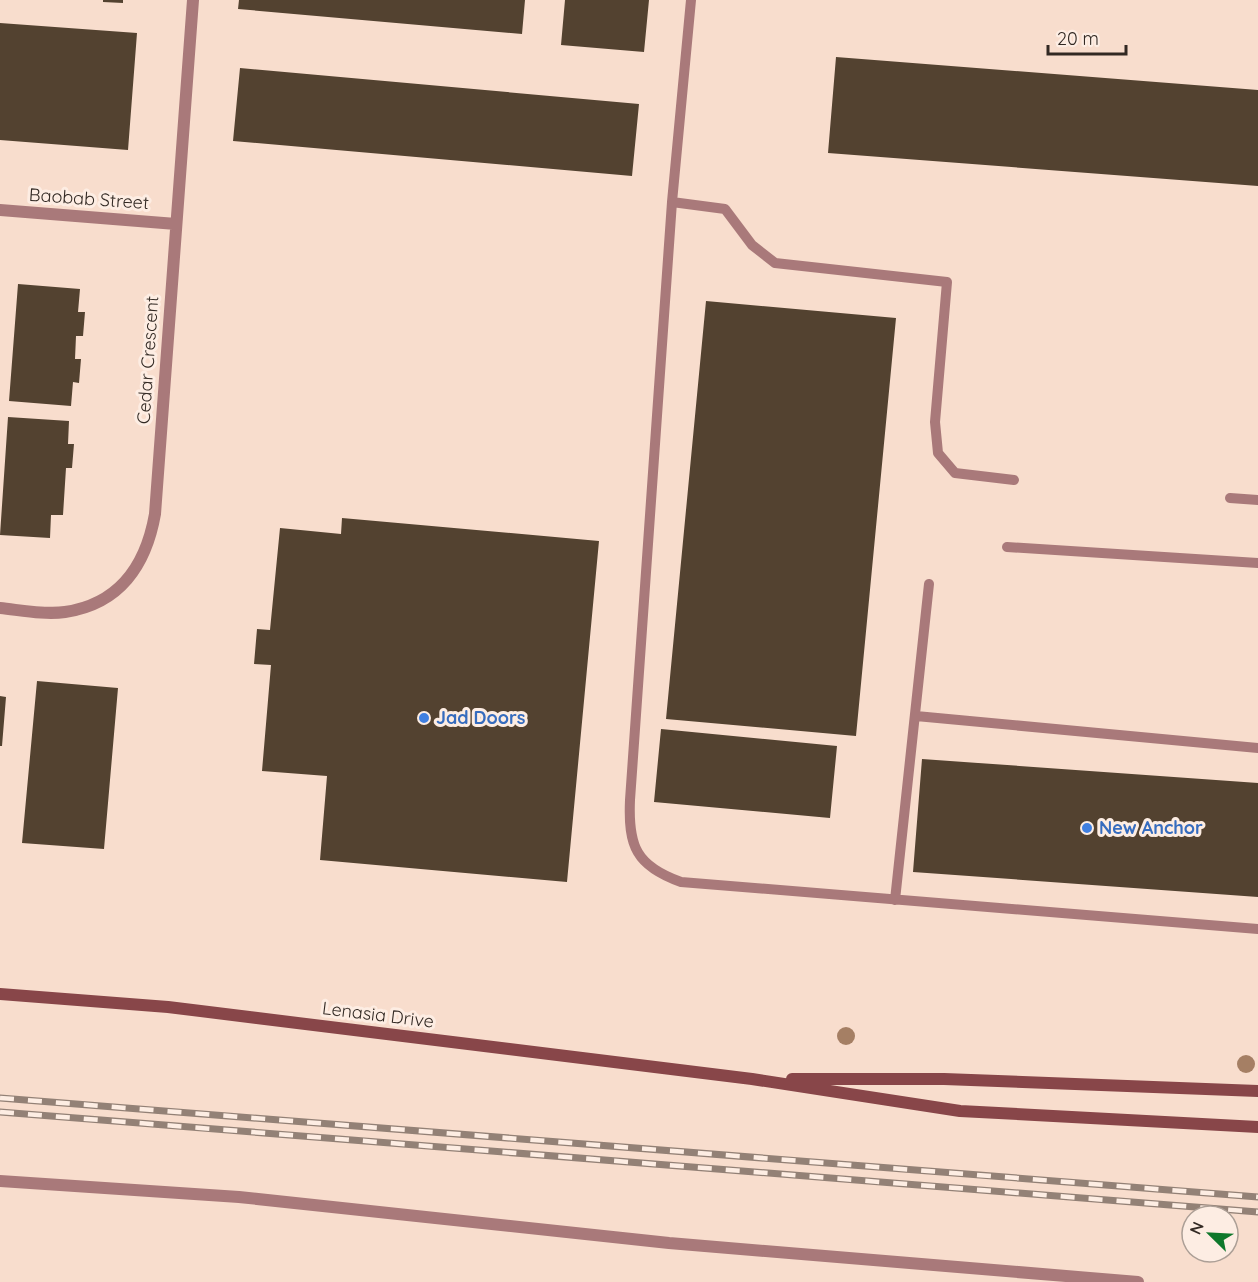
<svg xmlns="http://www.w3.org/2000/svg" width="1258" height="1282" viewBox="0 0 1258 1282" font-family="Quicksand,sans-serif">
	<rect width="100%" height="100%" fill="#f8ddcd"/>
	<path fill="#534230" d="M103,0H123V3L103,2Z
		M239,0H525L522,34L238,9Z
		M565,0H649L644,52L561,45Z
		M0,23L137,33L128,150L0,140Z
		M836,57L1258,90V186L828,153Z
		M240,68L639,104L632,176L233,141Z
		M18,284L80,289L78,312H85L83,336H76L75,359H81L79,383L73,382L71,406L9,401Z
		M706,301L896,318L856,736L666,719Z
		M8,417L69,421L68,444H74L72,468H66L63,515H51L50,538L0,535Z
		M342,518L599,541L567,882L320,860L327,776L262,771L271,665L254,664L257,629L270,630L280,528L341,534Z
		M37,681L118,688L104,849L22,843Z
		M0,696L6,697L2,746H0Z
		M661,729L837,746L830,818L654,802Z
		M922,759L1258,783V897L913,872Z"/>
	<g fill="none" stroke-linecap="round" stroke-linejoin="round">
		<path stroke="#a9797a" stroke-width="10" d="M691,0L672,202L630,800C628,846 636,866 681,882L1258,929
			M672,202L725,209L752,245L775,263L947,282L935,422L938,453L955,473L1014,480
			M1230,498L1258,500
			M1007,547L1258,563
			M916,716L1258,748
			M895,900L929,584"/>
		<path stroke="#a9797a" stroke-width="12" d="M0,210L176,224
			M0,608C20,610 45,615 65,612C120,604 146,565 155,514L193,0
			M0,1181L239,1197L669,1243L1138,1282"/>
		<path stroke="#884649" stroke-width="12" d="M0,994L168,1007L752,1079L960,1111L1258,1127
			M792,1079H944L1258,1091"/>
		<g stroke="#938176" stroke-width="7">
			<path id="rail" d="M0,1098L1258,1197
				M0,1112L1258,1212"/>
		</g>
		<use href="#rail" stroke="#fdede3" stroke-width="4.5" stroke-dasharray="14" stroke-linecap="butt"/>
	</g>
	<g fill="#a57f64">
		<circle cx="846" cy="1036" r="9"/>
		<circle cx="1246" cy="1064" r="9"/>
	</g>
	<g fill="#3f7fe0" stroke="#fdede3" stroke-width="2">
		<circle cx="424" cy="718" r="6"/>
		<circle cx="1087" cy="828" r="6"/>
	</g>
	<g text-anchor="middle" stroke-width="6" stroke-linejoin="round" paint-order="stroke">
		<g font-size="18" fill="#322923" stroke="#fdede3">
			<text transform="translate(89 199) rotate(4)" y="6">Baobab Street</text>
			<text transform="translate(148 360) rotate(-86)" y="6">Cedar Crescent</text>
			<text transform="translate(378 1015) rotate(7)" y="6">Lenasia Drive</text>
		</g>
		<g font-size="18" font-weight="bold" fill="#366cbe" stroke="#fdede3" text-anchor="start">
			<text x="436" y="724">Jad Doors</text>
			<text x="1099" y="834">New Anchor</text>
		</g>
	</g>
	<g transform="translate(1210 1234) rotate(294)"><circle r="28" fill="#fdede3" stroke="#ac9f96" stroke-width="1.5"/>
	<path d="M0-4.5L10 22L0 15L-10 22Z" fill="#0e782b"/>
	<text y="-9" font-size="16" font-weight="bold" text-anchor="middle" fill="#322923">N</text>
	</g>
	<path d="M1048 45v9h78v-9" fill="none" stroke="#322923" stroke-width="3"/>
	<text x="1057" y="45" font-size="18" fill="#322923" stroke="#fdede3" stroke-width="4.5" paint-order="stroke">20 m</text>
</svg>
